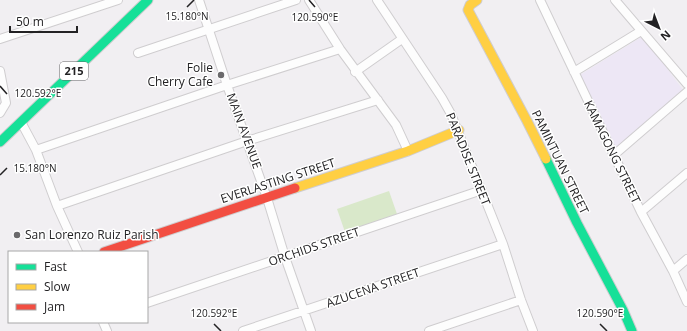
<svg xmlns="http://www.w3.org/2000/svg" width="687" height="331" viewBox="0 0 687 331" font-family="'Open Sans',sans-serif">
	<rect width="100%" height="100%" fill="#f1eff2"/>
	<path fill="#ede7f5" d="M643,36L683,90L615,150L575,78Z"/>
	<path fill="#d9e8ca" d="M389,191L397,214L345,232L337,209Z"/>
	<g fill="none" stroke-linecap="round" stroke-linejoin="round">
		<g stroke="#cfcdcf" stroke-width="10">
			<path id="street" d="M199,0L227,85L267,198L285,257L311,331
				M309,0L340,49L396,125L408,151
				M377,0L442,98L451,114L503,244L521,300L533,331
				M540,0L641,212L673,271L687,302
				M615,0L687,84
				M0,39L118,0
				M138,53L296,0
				M0,71L6,103L0,113
				M355,72L402,39
				M574,72L641,31
				M21,122L36,150L57,206L78,252
				M36,150L227,85L340,49
				M614,155L687,92
				M57,206L247,141L378,100
				M641,212L687,173
				M673,271L687,259
				M147,303L482,190
				M103,322L107,331
				M243,331L503,244
				M429,331L521,300"/>
		</g>
		<g stroke="#cfcdcf" stroke-width="11">
			<path id="fast" d="M0,142L148,0
				M546,159L577,223L623,310L632,331"/>
		</g>
		<g stroke="#cfcdcf" stroke-width="11">
			<path id="slow" d="M477,0L470,5L468,10L527,121L546,159
				M295,188L408,151L459,130"/>
		</g>
		<g stroke="#cfcdcf" stroke-width="11">
			<path id="jam" d="M104,252L295,188"/>
		</g>
		<use href="#street" stroke="#fdfdfd" stroke-width="8"/>
		<use href="#fast" stroke="#16e098" stroke-width="9"/>
		<use href="#slow" stroke="#ffcf43" stroke-width="9"/>
		<use href="#jam" stroke="#f24e42" stroke-width="9"/>
	</g>
	<path fill="none" stroke="#232224" stroke-width="1.5" d="M309,0L315,7M187,7L194,0M0,86L7,94M0,175L7,168M214,324L221,331M600,324L607,331"/>
	<g fill="#6b6a6c" stroke="#fff" stroke-width="1.5">
		<circle cx="221" cy="75" r="4"/>
		<circle cx="17" cy="235" r="4"/>
	</g>
	<g text-anchor="middle" stroke-width="3" stroke-linejoin="round" paint-order="stroke">
		<rect fill="#fff" stroke="#656466" stroke-width="1" x="60" y="62" width="28" height="18" rx="3"/>
		<g font-size="11" font-weight="bold" fill="#232224">
			<text x="74" y="75">215</text>
		</g>
		<g font-size="12" fill="#232224" stroke="#fff" text-anchor="end">
			<text x="213" y="72">Folie<tspan x="213" dy="14">Cherry Cafe</tspan></text>
			<text x="25" y="239" text-anchor="start">San Lorenzo Ruiz Parish</text>
		</g>
		<g font-size="12" fill="#232224" stroke="#fff">
			<text transform="translate(244 131) rotate(70)" y="4">MAIN AVENUE</text>
			<text transform="translate(612 152) rotate(64)" y="4">KAMAGONG STREET</text>
			<text transform="translate(468 159) rotate(68)" y="4">PARADISE STREET</text>
			<text transform="translate(560 162) rotate(64)" y="4">PAMINTUAN STREET</text>
			<text transform="translate(278 181) rotate(-18)" y="4">EVERLASTING STREET</text>
			<text transform="translate(314 247) rotate(-19)" y="4">ORCHIDS STREET</text>
			<text transform="translate(373 288) rotate(-19)" y="4">AZUCENA STREET</text>
		</g>
	</g>
	<g font-size="10" text-anchor="middle" fill="#232224" stroke="#fff" stroke-width="3" stroke-linejoin="round" paint-order="stroke">
		<text x="187" y="20">15.180°N</text>
		<text x="315" y="21">120.590°E</text>
		<text x="38" y="97">120.592°E</text>
		<text x="35" y="172">15.180°N</text>
		<text x="214" y="317">120.592°E</text>
		<text x="600" y="317">120.590°E</text>
	</g>
	<rect x="8" y="251" width="140" height="72" fill="#ffffff" stroke="#a7a7a7"/>
	<rect x="16" y="264" width="20" height="6" fill="#16e098" stroke="#a7a7a7"/>
	<text x="44" y="271" font-size="12" fill="#232224">Fast</text>
	<rect x="16" y="284" width="20" height="6" fill="#ffcf43" stroke="#a7a7a7"/>
	<text x="44" y="291" font-size="12" fill="#232224">Slow</text>
	<rect x="16" y="304" width="20" height="6" fill="#f24e42" stroke="#a7a7a7"/>
	<text x="44" y="311" font-size="12" fill="#232224">Jam</text>
	<g transform="translate(659 28) rotate(138)" stroke="#ffffff" stroke-width="3" paint-order="stroke">
	<path d="M0-3L7 15L0 10L-7 15Z" fill="#232224"/>
	<text y="-6" font-size="11" font-weight="bold" text-anchor="middle" fill="#232224">N</text>
	</g>
	<path d="M10 26v6h67v-6" fill="none" stroke="#232224" stroke-width="2"/>
	<text x="16" y="26" font-size="12" fill="#232224" stroke="#ffffff" stroke-width="3" paint-order="stroke">50 m</text>
</svg>
